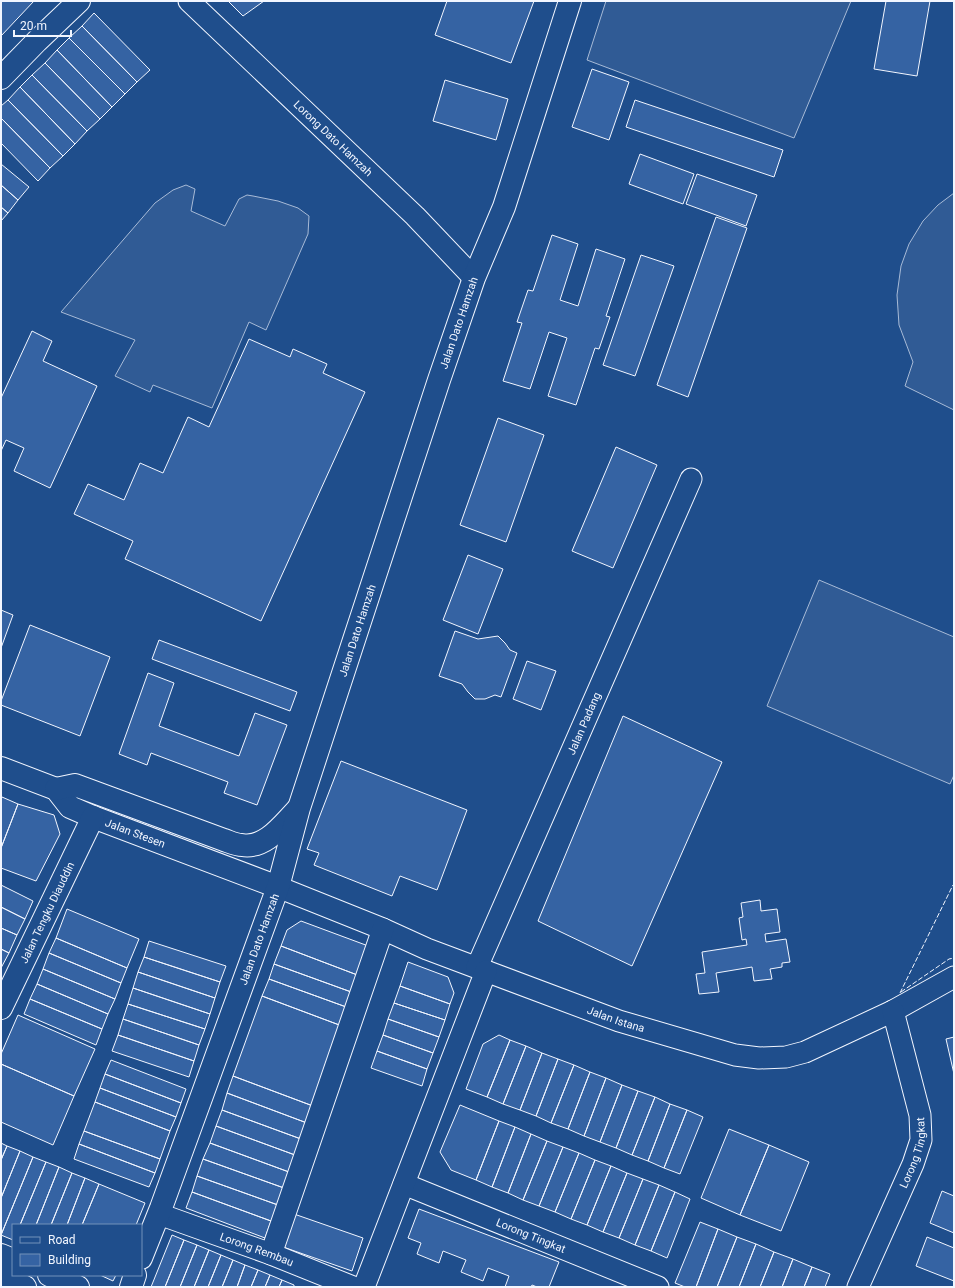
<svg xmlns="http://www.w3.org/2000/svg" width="955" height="1288" viewBox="0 0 955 1288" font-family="Roboto,sans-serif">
	<rect width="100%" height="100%" fill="#1f4e8c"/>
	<path fill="#305b95" stroke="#a8bbd7" d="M606,1H851L794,138L587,60Z
		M186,185L195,189L191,211L225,226L239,199L247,195L253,196L278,201L298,208L309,216L308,234L266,330L249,322L212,408L153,385L150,392L115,376L135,340L61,312L155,203L173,190Z
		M954,193V410L905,386L913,362L899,325L897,295L901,266L909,244L923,221L938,205Z
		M819,580L954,637V775L950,784L767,706Z"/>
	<path fill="#3563a3" stroke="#f2f6ff" d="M1,1H34L1,36Z
		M228,1H264L243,16Z
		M447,1H534L511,63L435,35Z
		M886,1H930L917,76L874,69Z
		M94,13L150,70L137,82L82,26Z
		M82,26L137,82L125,94L69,38Z
		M69,38L125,94L112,107L57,50Z
		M57,50L112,107L100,119L45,63Z
		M45,63L100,119L87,131L32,75Z
		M592,69L629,82L609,140L572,127Z
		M32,75L87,131L75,144L20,87Z
		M445,80L508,99L496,140L433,121Z
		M20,87L75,144L63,156L8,100Z
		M8,100L63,156L50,168L1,118V106Z
		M635,100L783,150L774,177L626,127Z
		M1,118L50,168L38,181L1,143Z
		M640,154L694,174L683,204L629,184Z
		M1,164L29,187L18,200L1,185Z
		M697,174L757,195L746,226L686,204Z
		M1,185L18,200L8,213L1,207Z
		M1,207L8,213L1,221Z
		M716,217L747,228L688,397L657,385Z
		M552,235L578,244L560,300L578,306L596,249L625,259L606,316L610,317L599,349L595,348L576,405L548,396L567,338L549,332L530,389L503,381L522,323L517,322L528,290L533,291Z
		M641,255L674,266L635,376L603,365Z
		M32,331L52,341L43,361L97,386L50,488L14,471L24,448L6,440L1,451V398Z
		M249,339L290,357L293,349L327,364L323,373L365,392L261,621L125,559L133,541L74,514L88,484L124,500L140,463L163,473L188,417L209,427Z
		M498,418L544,435L506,542L460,525Z
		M616,447L657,465L613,568L572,551Z
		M468,555L503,569L478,634L443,620Z
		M1,610L13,615L1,648Z
		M30,625L110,657L80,736L1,705V701Z
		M455,631L478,639L498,636L505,643L510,650L517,653L501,697L495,695L485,699H475L468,692L462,684L439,676Z
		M159,640L297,692L290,711L152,659Z
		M527,661L556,671L541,710L513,699Z
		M148,673L174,683L159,726L239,756L255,713L287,725L257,805L224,793L228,782L151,753L147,765L119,754Z
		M623,716L722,762L632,966L538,921Z
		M341,761L467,810L437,890L400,876L392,896L314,865L319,853L307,849Z
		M2,797L18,804L1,848V799Z
		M18,804L54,815L60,834L36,881L1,868V848Z
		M1,885L33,901L25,919L1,907Z
		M760,900L761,911L777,909L780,932L765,934L766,942L786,939L790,962L782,963V967L770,969L772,979L754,981L752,967L716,973L719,992L699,994L696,974L705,973L702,952L747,945L746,939L742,940L739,918L743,917L741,903Z
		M1,907L25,919L17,935L1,928Z
		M67,909L139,939L127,968L56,938Z
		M301,921L371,947L360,976L281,946L287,930Z
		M1,928L17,935L9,953L1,949Z
		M56,938L127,968L121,983L49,953Z
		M149,941L226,966L220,982L144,957Z
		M281,946L360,976L354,993L274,964Z
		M1,949L9,953L1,968Z
		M49,953L121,983L115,999L43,969Z
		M144,957L220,982L215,998L138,972Z
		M408,962L448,977L454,993L450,1004L400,986Z
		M274,964L354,993L349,1008L269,979Z
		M43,969L115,999L108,1014L37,984Z
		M138,972L215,998L210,1014L133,988Z
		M269,979L349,1008L342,1026L262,996Z
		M37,984L108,1014L102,1029L30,999Z
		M400,986L450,1004L445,1020L394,1003Z
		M133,988L210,1014L205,1029L128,1004Z
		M262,996L342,1026L313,1106L233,1076Z
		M30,999L102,1029L96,1045L24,1014Z
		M394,1003L445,1020L439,1037L388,1019Z
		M128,1004L205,1029L199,1045L123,1019Z
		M18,1015L95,1049L74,1096L1,1064V1054Z
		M123,1019L199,1045L194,1061L118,1035Z
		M388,1019L439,1037L433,1053L383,1035Z
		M118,1035L194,1061L189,1077L112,1051Z
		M383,1035L433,1053L427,1069L377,1051Z
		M499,1035L510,1040L487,1097L466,1089L483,1044Z
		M954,1037V1074L946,1039Z
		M510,1040L526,1046L503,1104L487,1097Z
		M526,1046L542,1053L520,1110L503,1104Z
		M377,1051L427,1069L422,1086L371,1068Z
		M542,1053L558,1059L536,1116L520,1110Z
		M558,1059L574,1065L551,1123L536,1116Z
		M111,1060L186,1089L181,1103L105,1074Z
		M1,1064L74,1096L53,1145L1,1122Z
		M574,1065L590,1072L568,1129L551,1123Z
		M590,1072L606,1078L584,1136L568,1129Z
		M105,1074L181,1103L176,1117L100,1088Z
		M233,1076L313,1106L307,1123L227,1093Z
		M606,1078L622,1085L600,1142L584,1136Z
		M622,1085L638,1091L616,1148L600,1142Z
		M100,1088L176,1117L170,1131L95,1102Z
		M638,1091L655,1097L632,1155L616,1148Z
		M227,1093L307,1123L301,1139L222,1110Z
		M655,1097L670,1104L648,1161L632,1155Z
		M95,1102L170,1131L160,1159L84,1131Z
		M670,1104L687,1110L664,1168L648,1161Z
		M460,1105L499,1121L476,1180L451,1170L440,1152Z
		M222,1110L301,1139L295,1155L216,1126Z
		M687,1110L703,1117L680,1174L664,1168Z
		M499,1121L515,1127L492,1187L476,1180Z
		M216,1126L295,1155L289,1172L210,1143Z
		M515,1127L531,1134L508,1193L492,1187Z
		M729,1129L769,1145L740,1215L701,1198Z
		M84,1131L160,1159L155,1173L79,1144Z
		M531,1134L547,1141L523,1200L508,1193Z
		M547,1141L563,1147L539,1206L523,1200Z
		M1,1143L7,1146L1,1160Z
		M210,1143L289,1172L284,1188L203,1159Z
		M79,1144L155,1173L149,1187L74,1159Z
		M769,1145L809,1162L781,1231L740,1215Z
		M7,1146L20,1151L1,1198V1160Z
		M563,1147L579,1153L555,1212L539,1206Z
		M20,1151L33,1157L1,1235V1198Z
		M579,1153L595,1160L571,1219L555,1212Z
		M33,1157L46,1162L20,1225H13V1240L1,1235Z
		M203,1159L284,1188L278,1205L197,1176Z
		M595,1160L611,1166L587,1225L571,1219Z
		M46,1162L59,1167L36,1225H20Z
		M611,1166L627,1173L603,1232L587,1225Z
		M59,1167L72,1173L51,1225H36Z
		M72,1173L85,1178L67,1225H51Z
		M627,1173L643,1179L619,1238L603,1232Z
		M197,1176L278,1205L271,1221L192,1192Z
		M85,1178L99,1184L82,1225H67Z
		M643,1179L659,1185L635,1245L619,1238Z
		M99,1184L145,1203L136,1225H82Z
		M659,1185L675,1192L651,1251L635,1245Z
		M942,1191L954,1196V1233L930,1223Z
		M192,1192L271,1221L265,1238L186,1208Z
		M675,1192L690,1199L667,1258L651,1251Z
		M419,1209L559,1262L549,1287H537L532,1285L531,1287H505L509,1276L488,1268L483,1281L461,1272L466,1260L443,1251L439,1263L417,1254L421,1243L408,1238Z
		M294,1214L363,1238L352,1271L283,1247Z
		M700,1222L718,1229L696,1287H685L675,1283Z
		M718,1229L737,1237L717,1287H696Z
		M172,1235L184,1240L165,1287H151Z
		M737,1237L756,1244L739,1287H717Z
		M927,1237L954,1248V1281L916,1266Z
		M184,1240L197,1245L180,1287H165Z
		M756,1244L774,1252L760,1287H739Z
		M197,1245L209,1250L194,1287H180Z
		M209,1250L221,1255L208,1287H194Z
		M774,1252L793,1259L782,1287H760Z
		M221,1255L233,1260L222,1287H208Z
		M793,1259L812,1267L804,1287H782Z
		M233,1260L245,1265L237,1287H222Z
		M245,1265L258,1270L251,1287H237Z
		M812,1267L830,1274L825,1287H804Z
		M258,1270L270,1275L265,1287H251Z
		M100,1275H116L113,1281Z
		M270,1275L282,1280L279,1287H265Z
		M282,1280L294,1285V1287H279Z"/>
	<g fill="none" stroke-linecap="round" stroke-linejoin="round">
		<g stroke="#f2f6ff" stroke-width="23">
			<g id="minor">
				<path id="s1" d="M189,1L415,216L474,278"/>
				<path id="s2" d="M278,887L383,929L427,949L619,1021L735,1055L759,1058L786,1057L805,1052L893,1011L954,977"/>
				<path id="s3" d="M477,967L691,479"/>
				<path id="s4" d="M404,1184L658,1287"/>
				<path id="s5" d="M159,1214L271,1254L353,1287"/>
				<path d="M271,1254L383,929"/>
				<path d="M364,1287L486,971"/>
				<path id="s6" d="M858,1287L913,1164L921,1140L920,1115L893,1011"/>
			</g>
		</g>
		<g stroke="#f2f6ff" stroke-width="24">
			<g id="major">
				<path d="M1,78L37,41L79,1"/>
				<path id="s7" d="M1,768L56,789L70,807L93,817L278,887"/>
				<path d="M56,789L75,785L224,840C230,842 236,845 242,845C266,849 283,824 298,809"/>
				<path id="s8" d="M1,1008L93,817"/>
				<path id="s9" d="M141,1258L161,1208L278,887L299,808L439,380L474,278L504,207L570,1"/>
				<path d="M131,1287L135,1275"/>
			</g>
		</g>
		<g stroke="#f2f6ff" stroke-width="24">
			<path id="highway" d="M1,1255L13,1260
				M49,1275L78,1287
				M1,1277L25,1287"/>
		</g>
		<use href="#minor" stroke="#1f4e8c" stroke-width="21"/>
		<use href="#major" stroke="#1f4e8c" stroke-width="22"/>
		<use href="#highway" stroke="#1f4e8c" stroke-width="22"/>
		<path stroke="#f2f6ff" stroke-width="1" stroke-dasharray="5 2" stroke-linecap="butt" d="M901,992L949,959L954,958
			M900,993L953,885H954"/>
	</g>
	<g text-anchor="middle" stroke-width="3" stroke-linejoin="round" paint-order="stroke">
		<g font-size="11" fill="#f2f6ff" stroke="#1f4e8c">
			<text dy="4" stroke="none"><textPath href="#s1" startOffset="199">Lorong Dato Hamzah</textPath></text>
			<text dy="4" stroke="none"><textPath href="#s9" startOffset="988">Jalan Dato Hamzah</textPath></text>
			<text dy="4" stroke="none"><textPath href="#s9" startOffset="664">Jalan Dato Hamzah</textPath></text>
			<text dy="4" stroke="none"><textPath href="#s3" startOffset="266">Jalan Padang</textPath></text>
			<text dy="4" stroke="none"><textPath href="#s7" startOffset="152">Jalan Stesen</textPath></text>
			<text dy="4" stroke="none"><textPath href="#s8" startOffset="106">Jalan Tengku Diauddin</textPath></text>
			<text dy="4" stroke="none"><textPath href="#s9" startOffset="340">Jalan Dato Hamzah</textPath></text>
			<text dy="4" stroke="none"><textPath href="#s2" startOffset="363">Jalan Istana</textPath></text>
			<text dy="4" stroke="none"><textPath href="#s6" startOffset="146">Lorong Tingkat</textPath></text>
			<text dy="4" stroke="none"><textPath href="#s4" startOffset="137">Lorong Tingkat</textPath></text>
			<text dy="4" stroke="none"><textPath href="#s5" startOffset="104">Lorong Rembau</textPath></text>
		</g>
	</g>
	<rect width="955" height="1288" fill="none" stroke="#f2f6ff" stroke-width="4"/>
	<rect x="12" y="1224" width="130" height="52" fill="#1f4e8c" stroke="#7391ba"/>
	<rect x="20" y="1237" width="20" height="6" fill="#1f4e8c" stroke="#7391ba"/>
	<text x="48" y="1244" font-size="12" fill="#f2f6ff">Road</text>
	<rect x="20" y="1254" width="20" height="12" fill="#3563a3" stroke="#7391ba"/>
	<text x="48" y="1264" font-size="12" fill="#f2f6ff">Building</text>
	<path d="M14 30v6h57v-6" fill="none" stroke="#f2f6ff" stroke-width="2"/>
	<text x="20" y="30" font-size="12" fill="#f2f6ff" stroke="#1f4e8c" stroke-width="3" paint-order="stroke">20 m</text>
</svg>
